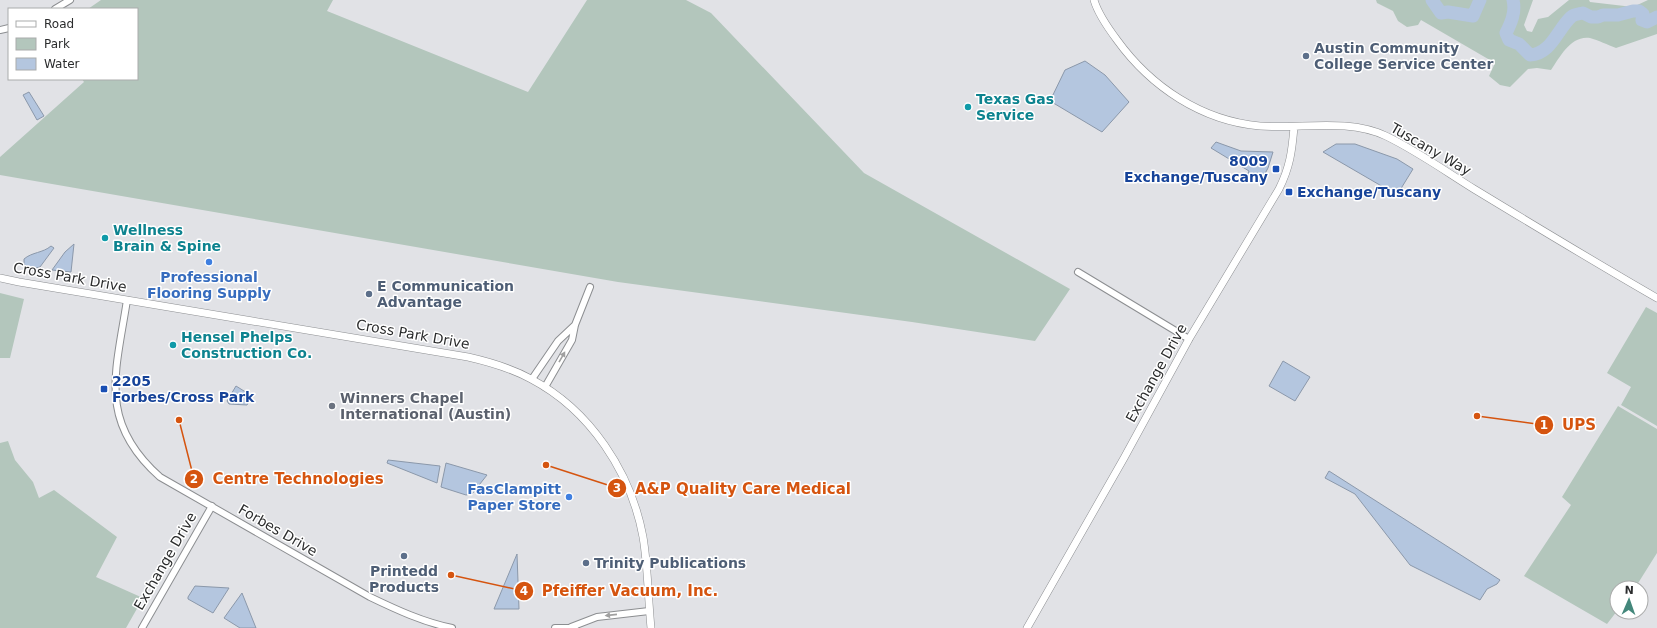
<svg xmlns="http://www.w3.org/2000/svg" width="1657" height="628" viewBox="0 0 1657 628" font-family="'DejaVu Sans',sans-serif">
	<rect width="100%" height="100%" fill="#e1e2e6"/>
	<path fill="#b3c6bc" d="M101,0H333L327,11L528,92L587,0H686L711,13L864,173L1070,289L1035,341L912,322L618,282L0,175V157L84,82L82,79H137V9H88Z
		M1376,0H1533L1524,25L1527,31L1532,32L1538,19L1548,17L1569,0H1589L1590,2L1633,7L1648,0H1657V34L1616,48C1608,45 1598,40 1590,38C1571,35 1560,57 1551,70L1537,68L1528,69L1510,87L1500,85L1489,76L1495,63L1421,20L1418,25L1407,27L1398,21L1393,11L1377,3Z
		M0,293L24,299L10,358H0Z
		M1646,307L1657,313V426L1621,405L1631,387L1607,373Z
		M1618,406L1657,429V553L1635,588H1617V611L1607,624L1524,576L1571,505L1562,497Z
		M8,441L15,460L33,482L39,498L54,490L117,537L96,577L143,598L126,628H0V443Z"/>
	<path fill="#b4c6df" stroke="#8b98aa" d="M1085,61L1105,75L1129,102L1102,132L1050,101L1065,70Z
		M29,92L44,116L37,120L23,95Z
		M1216,142L1241,151L1273,152L1268,168L1260,183L1247,176L1249,171L1211,148Z
		M1336,144H1355L1397,159L1413,169L1397,195L1323,152Z
		M74,244L71,272L52,270L65,252Z
		M51,246L54,248L40,267L32,269L24,267V259C32,252 43,253 51,246Z
		M1283,361L1310,377L1295,401L1269,386Z
		M236,386L252,396L247,405L229,404L227,401Z
		M388,460L440,466L437,483L387,463Z
		M446,463L487,475L472,494L466,495L441,487Z
		M1329,471L1500,580L1497,584L1487,589L1480,600L1410,565L1355,494L1325,478Z
		M517,554L519,609H494Z
		M195,586L229,588L213,613L188,599V597Z
		M242,593L256,628H240L224,618Z"/>
	<g fill="none" stroke-linecap="round" stroke-linejoin="round">
		<path stroke="#b4c6df" stroke-width="13" d="M1432,0L1441,13L1448,12L1473,16L1480,0
			M1513,0C1516,12 1511,23 1506,33L1509,40L1519,44L1530,55C1551,54 1557,30 1571,17C1574,14 1579,14 1583,13L1591,17H1598L1603,15H1618L1633,11H1639L1643,14L1642,20L1647,22L1657,17"/>
		<g stroke="#8c8e91" stroke-width="8">
			<path id="minor" d="M55,9L70,0
				M0,30L9,28
				M1078,272L1189,339
				M127,300C116,372 97,421 160,477L370,597C397,610 423,622 452,628
				M532,379L558,341L575,325
				M545,387L572,340L575,325L590,287
				M571,627L597,617L649,611
				M142,628L212,506
				M555,628H575"/>
		</g>
		<g stroke="#8c8e91" stroke-width="8">
			<path id="tertiary" d="M1094,0C1098,14 1108,28 1117,40C1151,87 1202,121 1260,126C1301,129 1348,118 1386,136C1417,151 1445,171 1474,189C1535,226 1596,263 1657,298
				M0,278L19,282L468,357C490,362 511,368 531,379C590,410 631,472 643,537C648,567 648,598 651,628
				M1027,628L1124,458L1189,339L1279,189C1290,167 1292,151 1294,127"/>
		</g>
		<use href="#minor" stroke="#fff" stroke-width="6"/>
		<use href="#tertiary" stroke="#fff" stroke-width="7"/>
	</g>
	<defs><path id="oneway-solid" d="M-6-.8H1V-3.2L6.5 0L1 3.2V.8H-6Z"/></defs>
	<g fill="#a0a0a0">
		<use href="#oneway-solid" transform="translate(562 357) rotate(-60)"/>
		<use href="#oneway-solid" transform="translate(611 615) rotate(174)"/>
	</g>
	<g fill="#5c6f8a" stroke="#fff" stroke-width="1.5">
		<circle cx="1306" cy="56" r="4"/>
		<circle cx="369" cy="294" r="4"/>
		<circle cx="404" cy="556" r="4"/>
		<circle cx="586" cy="563" r="4"/>
	</g>
	<g fill="#0f9aa8" stroke="#fff" stroke-width="1.5">
		<circle cx="968" cy="107" r="4"/>
		<circle cx="105" cy="238" r="4"/>
		<circle cx="173" cy="345" r="4"/>
	</g>
	<g fill="#1a4fb4" stroke="#fff" stroke-width="1.5">
		<rect x="1272" y="165" width="8" height="8" rx="2"/>
		<rect x="1285" y="188" width="8" height="8" rx="2"/>
		<rect x="100" y="385" width="8" height="8" rx="2"/>
	</g>
	<g fill="#3f7fe0" stroke="#fff" stroke-width="1.5">
		<circle cx="209" cy="262" r="4"/>
		<circle cx="569" cy="497" r="4"/>
	</g>
	<circle fill="#6b7280" stroke="#fff" stroke-width="1.5" cx="332" cy="406" r="4"/>
	<g text-anchor="middle" stroke-width="3" stroke-linejoin="round" paint-order="stroke">
		<g font-size="14" font-weight="bold" fill="#4e5e75" stroke="#fff" text-anchor="start">
			<text x="1314" y="53">Austin Community<tspan x="1314" dy="16">College Service Center</tspan></text>
			<text x="377" y="291">E Communication<tspan x="377" dy="16">Advantage</tspan></text>
			<text x="594" y="568">Trinity Publications</text>
			<text x="404" y="576" text-anchor="middle">Printedd<tspan x="404" dy="16">Products</tspan></text>
		</g>
		<g font-size="14" font-weight="bold" fill="#0d838f" stroke="#fff" text-anchor="start">
			<text x="976" y="104">Texas Gas<tspan x="976" dy="16">Service</tspan></text>
			<text x="113" y="235">Wellness<tspan x="113" dy="16">Brain &amp; Spine</tspan></text>
			<text x="181" y="342">Hensel Phelps<tspan x="181" dy="16">Construction Co.</tspan></text>
		</g>
		<g font-size="14" fill="#2b2c2d" stroke="#fff">
			<text transform="translate(1431 149) rotate(30)" y="5">Tuscany Way</text>
			<text transform="translate(70 277) rotate(10)" y="5">Cross Park Drive</text>
			<text transform="translate(413 334) rotate(10)" y="5">Cross Park Drive</text>
			<text transform="translate(1156 373) rotate(-61)" y="5">Exchange Drive</text>
			<text transform="translate(278 530) rotate(30)" y="5">Forbes Drive</text>
			<text transform="translate(165 561) rotate(-60)" y="5">Exchange Drive</text>
		</g>
		<g font-size="14" font-weight="bold" fill="#164399" stroke="#fff" text-anchor="start">
			<text x="1268" y="166" text-anchor="end">8009<tspan x="1268" dy="16">Exchange/Tuscany</tspan></text>
			<text x="1297" y="197">Exchange/Tuscany</text>
			<text x="112" y="386">2205<tspan x="112" dy="16">Forbes/Cross Park</tspan></text>
		</g>
		<g font-size="14" font-weight="bold" fill="#366cbe" stroke="#fff">
			<text x="209" y="282">Professional<tspan x="209" dy="16">Flooring Supply</tspan></text>
			<text x="561" y="494" text-anchor="end">FasClampitt<tspan x="561" dy="16">Paper Store</tspan></text>
		</g>
		<g font-size="14" font-weight="bold" fill="#5b616d" stroke="#fff" text-anchor="start">
			<text x="340" y="403">Winners Chapel<tspan x="340" dy="16">International (Austin)</tspan></text>
		</g>
	</g>
	<path fill="none" stroke="#d5540f" stroke-width="1.5" d="M1477 416L1544 425M179 420L194 479M546 465L617 488M451 575L524 591"/>
	<g fill="#d5540f" stroke="#fff" stroke-width="1.5">
		<circle cx="1477" cy="416" r="4"/>
		<circle cx="179" cy="420" r="4"/>
		<circle cx="546" cy="465" r="4"/>
		<circle cx="451" cy="575" r="4"/>
		<circle cx="1544" cy="425" r="10"/>
		<circle cx="194" cy="479" r="10"/>
		<circle cx="617" cy="488" r="10"/>
		<circle cx="524" cy="591" r="10"/>
	</g>
	<g font-size="12" text-anchor="middle" font-weight="bold" fill="#fff">
		<text x="1544" y="429">1</text>
		<text x="194" y="483">2</text>
		<text x="617" y="492">3</text>
		<text x="524" y="595">4</text>
	</g>
	<g font-size="15" text-anchor="middle" font-weight="bold" fill="#d5540f" stroke="#fff" stroke-width="3" stroke-linejoin="round" paint-order="stroke">
		<text x="1579" y="430">UPS</text>
		<text x="298" y="484">Centre Technologies</text>
		<text x="743" y="494">A&amp;P Quality Care Medical</text>
		<text x="630" y="596">Pfeiffer Vacuum, Inc.</text>
	</g>
	<rect x="8" y="8" width="130" height="72" fill="#ffffff" stroke="#aaabab"/>
	<rect x="16" y="21" width="20" height="6" fill="#ffffff" stroke="#aaabab"/>
	<text x="44" y="28" font-size="12" fill="#2b2c2d">Road</text>
	<rect x="16" y="38" width="20" height="12" fill="#b3c6bc" stroke="#aaabab"/>
	<text x="44" y="48" font-size="12" fill="#2b2c2d">Park</text>
	<rect x="16" y="58" width="20" height="12" fill="#b4c6df" stroke="#aaabab"/>
	<text x="44" y="68" font-size="12" fill="#2b2c2d">Water</text>
	<g transform="translate(1629 600) rotate(2)"><circle r="19" fill="#ffffff" stroke="#aaabab"/>
	<path d="M0-3L7 15L0 10L-7 15Z" fill="#43877b"/>
	<text y="-6" font-size="11" font-weight="bold" text-anchor="middle" fill="#2b2c2d">N</text>
	</g>
</svg>
